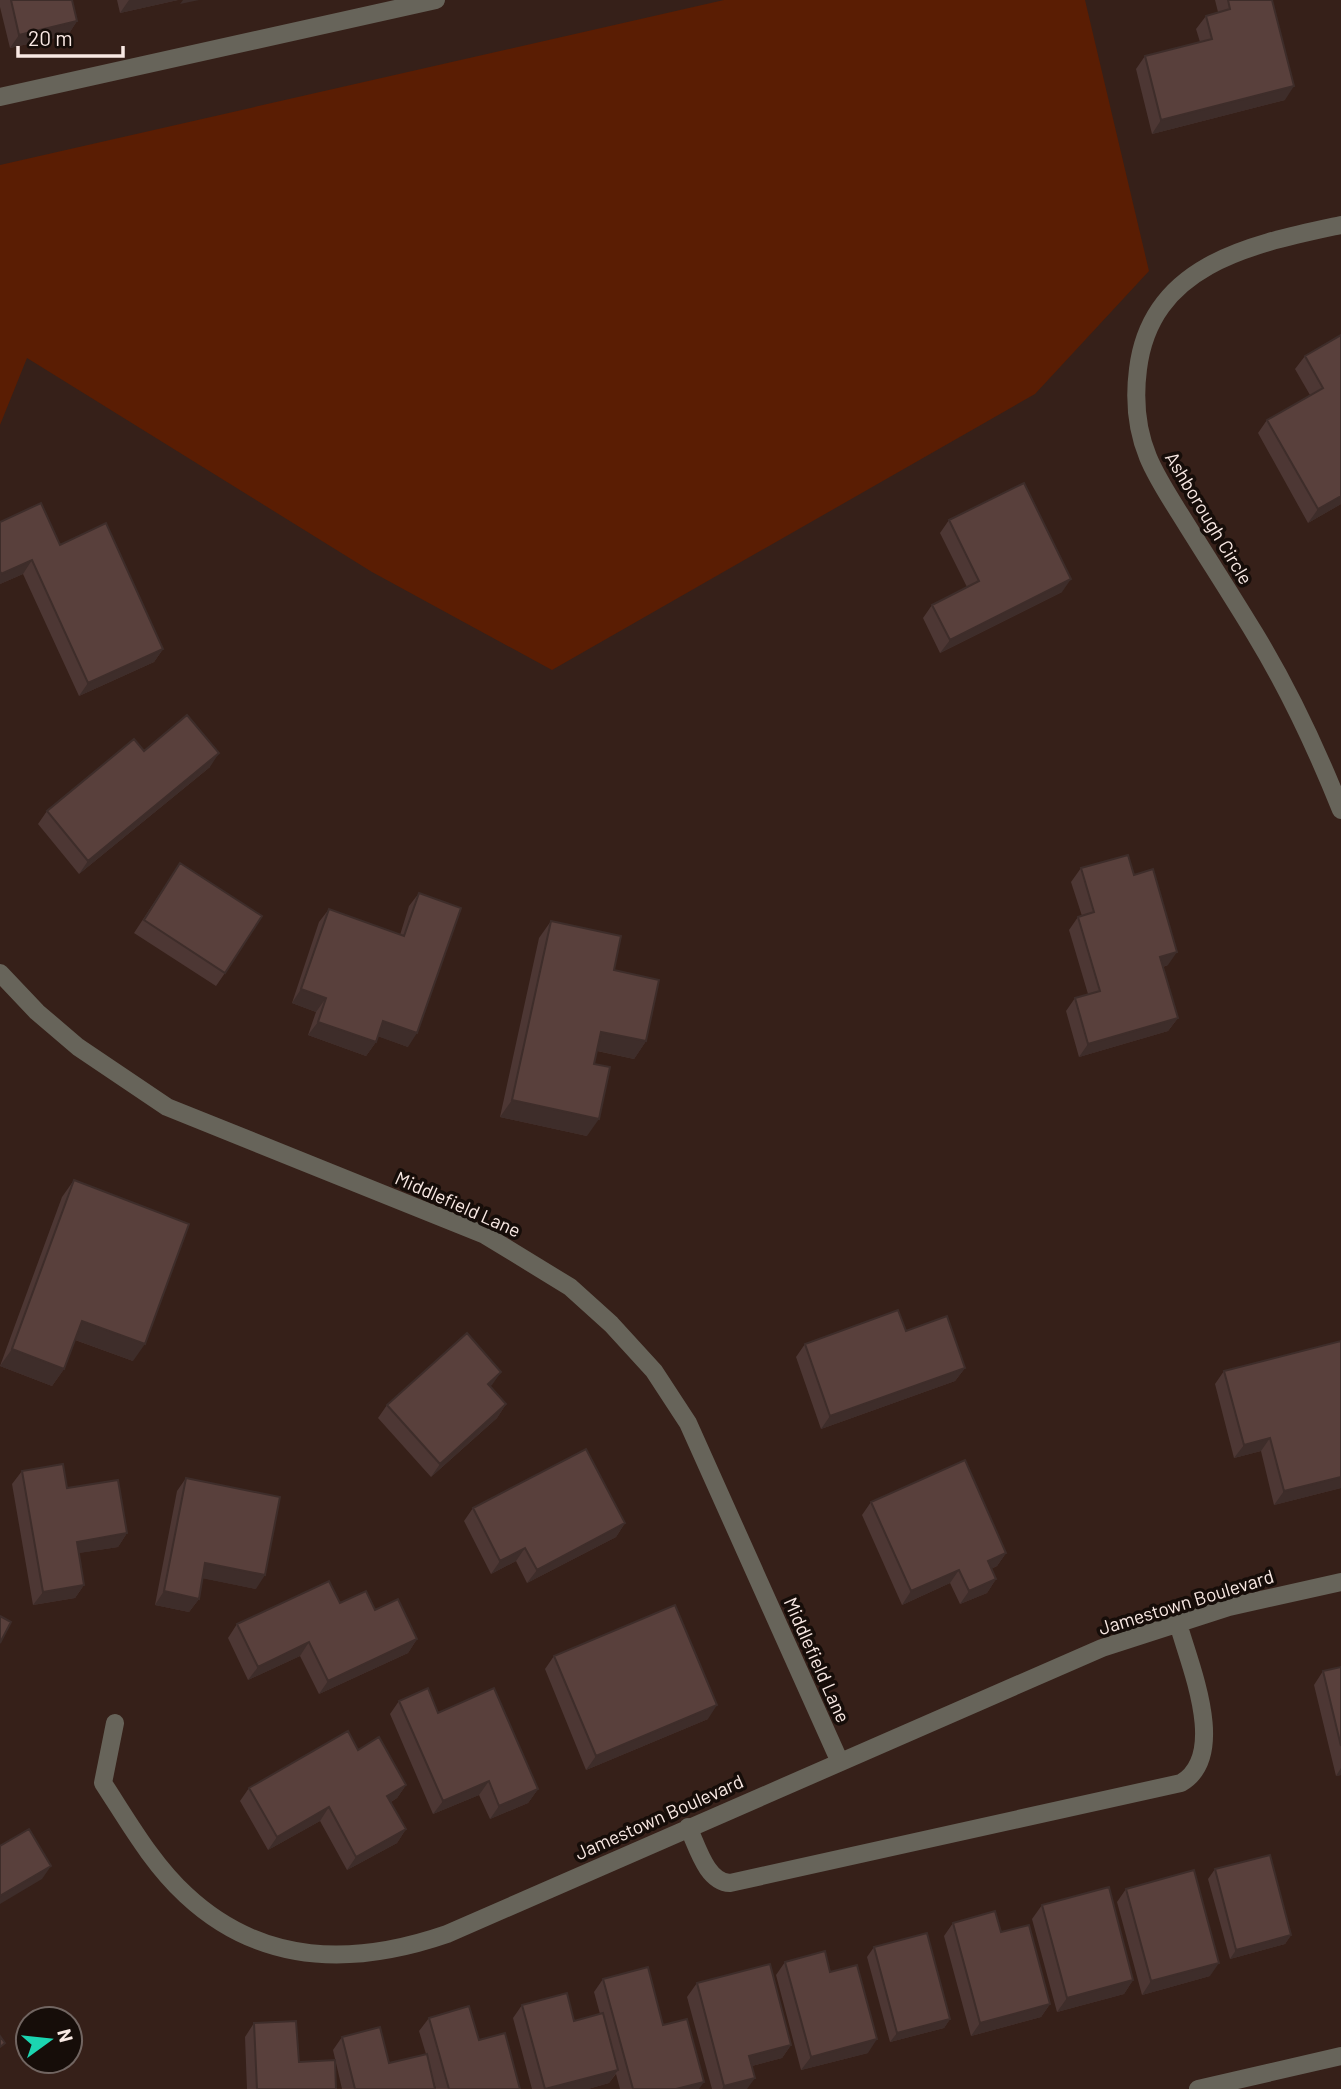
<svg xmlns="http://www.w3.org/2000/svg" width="1341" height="2089" viewBox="0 0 1341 2089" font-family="Barlow,sans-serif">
	<rect width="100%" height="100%" fill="#362019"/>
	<path fill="#5a1d03" d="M724,0H1085L1149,271L1035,394L552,670L372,572L27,358L0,425V165Z"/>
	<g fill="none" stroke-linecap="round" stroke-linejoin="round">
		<path stroke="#67645a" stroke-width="18" d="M0,97L436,0
			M1341,225C1253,244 1151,263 1138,369C1134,400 1136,428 1148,457C1157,479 1172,501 1185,522C1208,559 1232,596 1255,634C1289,690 1317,750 1341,810
			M0,973L37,1012L78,1047L167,1107L485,1235L570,1287L611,1324L654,1371L688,1423L839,1760
			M115,1723L103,1783C128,1821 152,1864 186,1895C262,1966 354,1966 447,1934L1102,1648L1229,1607L1341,1582
			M688,1827C697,1845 706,1882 730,1883L1181,1783C1229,1755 1189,1664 1178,1623
			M1198,2089L1341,2056"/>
	</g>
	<path fill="#4d3734" d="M0,0H72L77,21L68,35L10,48L0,7Z
		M117,0H178L120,13Z
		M1215,0H1272L1285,100L1152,134L1136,69L1145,56L1200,42L1196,29L1206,16L1218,12Z
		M1341,335V504L1308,523L1258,433L1267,420L1310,395L1295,369L1305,356Z
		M949,520L1062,592L940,653L923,618L932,605L967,587L940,533Z
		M0,522L60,545L163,649L154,662L79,696L23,574L0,584Z
		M144,751L210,767L79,874L38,824L47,811Z
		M180,863L225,973L216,986L134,933Z
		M1081,868L1134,875L1168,965L1163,967L1178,1018L1168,1031L1079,1057L1066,1011L1075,998L1088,994L1069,930L1078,917L1082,916L1071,882Z
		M419,893L408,1047L378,1036L376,1042L366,1056L308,1035L316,1012L292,1003L319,922L329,909L400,935L409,906Z
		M551,921L614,970L646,1041L634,1059L597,1051L594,1064L587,1136L500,1117L539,938Z
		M74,1180L133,1361L75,1340L64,1369L52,1386L0,1366L62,1197Z
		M906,1331L965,1368L955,1381L821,1429L796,1357L805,1344Z
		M1341,1341V1488L1274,1505L1261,1451L1234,1458L1215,1384L1224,1371Z
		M490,1386L506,1404L497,1418L431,1477L378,1418L387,1405Z
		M22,1471L67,1488L127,1533L118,1547L78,1553L84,1585L75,1598L33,1605L12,1484Z
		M186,1478L256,1589L203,1578L199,1599L189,1612L155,1605L177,1491Z
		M871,1502L1006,1553L997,1566L991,1569L996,1579L987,1593L960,1604L950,1583L902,1605L862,1515Z
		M473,1508L625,1523L616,1537L527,1583L516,1561L491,1574L464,1521Z
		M340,1603L375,1610L417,1639L408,1653L319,1694L300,1656L248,1680L228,1638L237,1624Z
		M554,1656L708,1719L586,1770L545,1669Z
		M1341,1667V1775L1336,1776L1314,1685L1323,1671Z
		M399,1701L438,1713L538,1789L528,1803L490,1819L479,1795L433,1814L390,1714Z
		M358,1750L406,1785L397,1798L391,1802L406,1829L397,1843L347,1870L320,1821L268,1850L240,1801L249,1788Z
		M1215,1869L1291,1935L1285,1944L1230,1959L1208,1879Z
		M1126,1889L1210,1976L1142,1995L1117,1902Z
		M1042,1905L1133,1980L1124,1994L1057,2012L1032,1919Z
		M953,1923L1001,1932L1050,2004L1041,2017L971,2036L944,1936Z
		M874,1947L950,2019L944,2028L890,2042L867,1957Z
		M785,1962L830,1972L868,2053L801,2070L776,1975Z
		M603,1979L663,2025L699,2089H620L616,2074L609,2083L588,2089H532L513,2018L522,2005L574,2021L600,2014L594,1992Z
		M697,1983L791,2045L782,2058L752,2066L747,2089H712L687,1997Z
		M429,2018L479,2040L520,2089H436L431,2072L435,2089H342L333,2050L342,2037L389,2063L426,2054L419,2031Z
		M254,2023L299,2062L336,2089H247L245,2037Z"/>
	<path fill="#3e2d2a" d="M129,0H178L120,13Z
		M183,0H199L180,4Z
		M77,21L68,35L10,48L19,35Z
		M1294,86L1285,100L1152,134L1161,120Z
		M1341,496V504L1308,523L1318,509Z
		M32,560L23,574L0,584V576L1,574Z
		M1071,579L1062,592L940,653L950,640Z
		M163,649L154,662L79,696L88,683Z
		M219,753L210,767L79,874L88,861Z
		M1177,952L1168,965L1151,970L1160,957Z
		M301,989L326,998L316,1012L292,1003Z
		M1178,1018L1168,1031L1079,1057L1088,1044Z
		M383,1021L417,1033L408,1047L374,1035Z
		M318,1022L376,1042L366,1056L308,1035Z
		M601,1032L646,1041L634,1059L589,1049Z
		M512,1100L599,1119L587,1136L500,1117Z
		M82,1321L145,1344L133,1361L70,1338Z
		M12,1349L64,1369L52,1386L0,1366Z
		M965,1368L955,1381L821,1429L830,1416Z
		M501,1372L492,1385L479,1397L488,1384Z
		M506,1404L497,1418L431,1477L440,1464Z
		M1270,1438L1261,1451L1234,1458L1244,1445Z
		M1341,1477V1488L1274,1505L1284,1491Z
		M625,1523L616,1537L527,1583L537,1570Z
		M127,1533L118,1547L67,1555L77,1542Z
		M525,1548L516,1561L491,1574L500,1561Z
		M1006,1553L997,1566L978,1575L988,1561Z
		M205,1563L265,1575L256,1589L196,1577Z
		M959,1570L950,1583L902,1605L911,1591Z
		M996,1579L987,1593L960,1604L969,1591Z
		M84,1585L75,1598L33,1605L43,1592Z
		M164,1591L199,1599L189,1612L155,1605Z
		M417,1639L408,1653L319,1694L328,1681Z
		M309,1642L300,1656L248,1680L258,1667Z
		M717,1705L708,1719L586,1770L596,1756Z
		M1341,1768V1775L1336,1776Z
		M489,1781L479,1795L433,1814L443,1801Z
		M406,1785L397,1798L378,1809L387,1796Z
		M538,1789L528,1803L490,1819L499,1806Z
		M329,1807L320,1821L268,1850L277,1837Z
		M406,1829L397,1843L347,1870L356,1857Z
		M51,1866L42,1879L0,1904V1896Z
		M1291,1935L1285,1944L1230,1959L1236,1950Z
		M1219,1963L1210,1976L1142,1995L1151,1981Z
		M1133,1980L1124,1994L1057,2012L1067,1998Z
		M1050,2004L1041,2017L971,2036L980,2023Z
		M950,2019L944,2028L890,2042L897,2033Z
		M877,2039L868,2053L801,2070L811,2057Z
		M791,2045L782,2058L740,2069L749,2056Z
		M618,2070L609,2083L588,2089H548Z
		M755,2078L747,2089H722L724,2086Z
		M704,2082L699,2089H676Z"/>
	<path fill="#59403c" stroke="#3e2d2a" stroke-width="2" d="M11,0H72L77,21L19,35Z
		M1228,0H1272L1294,86L1161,120L1145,56L1212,39L1206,16L1230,9Z
		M1341,335V496L1318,509L1267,420L1323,388L1305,356Z
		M1024,483L1071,579L950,640L932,605L979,581L949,520Z
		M41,503L60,545L106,523L163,649L88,683L32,560L1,574L0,571V522Z
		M187,715L219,753L88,861L47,811L134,739L144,751Z
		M1128,855L1134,875L1153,869L1177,952L1160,957L1178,1018L1088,1044L1075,998L1100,991L1078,917L1094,912L1081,868Z
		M180,863L262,916L225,973L144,920Z
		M419,893L461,908L417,1033L383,1021L376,1042L318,1022L326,998L301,989L329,909L404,936Z
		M551,921L621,936L614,970L659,980L646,1041L601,1032L594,1064L610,1067L599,1119L512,1100Z
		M74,1180L189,1224L145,1344L82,1321L64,1369L12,1349Z
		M898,1310L906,1331L947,1316L965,1368L830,1416L805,1344Z
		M467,1333L501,1372L488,1384L506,1404L440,1464L387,1405Z
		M1341,1341V1477L1284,1491L1270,1438L1244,1445L1224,1371Z
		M586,1449L625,1523L537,1570L525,1548L500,1561L473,1508Z
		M965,1460L1006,1553L988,1561L996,1579L969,1591L959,1570L911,1591L871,1502Z
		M63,1464L67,1488L118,1480L127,1533L77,1542L84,1585L43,1592L22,1471Z
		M186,1478L280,1497L265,1575L205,1563L199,1599L164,1591Z
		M329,1581L340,1603L366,1591L375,1610L398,1599L417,1639L328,1681L309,1642L258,1667L237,1624Z
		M675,1605L717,1705L596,1756L554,1656Z
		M0,1616L11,1622L0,1643Z
		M1341,1667V1746L1323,1671Z
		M428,1688L438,1713L494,1688L538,1789L499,1806L489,1781L443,1801L399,1701Z
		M348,1731L358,1750L379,1737L406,1785L387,1796L406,1829L356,1857L329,1807L277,1837L249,1788Z
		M29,1829L51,1866L0,1896V1846Z
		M1270,1855L1291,1935L1236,1950L1215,1869Z
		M1194,1870L1219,1963L1151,1981L1126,1889Z
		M1109,1887L1133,1980L1067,1998L1042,1905Z
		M995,1911L1001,1932L1029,1925L1050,2004L980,2023L953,1923Z
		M927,1933L950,2019L897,2033L874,1947Z
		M825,1951L830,1972L857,1965L877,2039L811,2057L785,1962Z
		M770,1964L791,2045L749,2056L755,2078L724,2086L697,1983Z
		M648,1967L663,2025L687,2019L704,2082L676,2089H633L603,1979Z
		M567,1993L574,2021L603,2013L618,2070L545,2089L522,2005Z
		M469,2006L479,2040L505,2033L520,2089H449L429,2018Z
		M296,2021L299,2062L335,2060L336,2089H257L254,2023Z
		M380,2027L389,2063L427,2054L435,2089H355L342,2037Z
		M0,2036L5,2043L0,2047Z"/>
	<g text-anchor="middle" stroke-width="7" stroke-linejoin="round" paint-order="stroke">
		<g font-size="19" fill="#f9e9e4" stroke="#160d09">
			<text transform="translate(1209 518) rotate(59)" y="7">Ashborough Circle</text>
			<text transform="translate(458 1204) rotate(24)" y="7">Middlefield Lane</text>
			<text transform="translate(1186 1602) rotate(-17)" y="7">Jamestown Boulevard</text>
			<text transform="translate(817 1660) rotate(66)" y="7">Middlefield Lane</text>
			<text transform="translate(659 1817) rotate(-24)" y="7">Jamestown Boulevard</text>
		</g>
	</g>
	<g transform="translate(49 2040) rotate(75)"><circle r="33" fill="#160d09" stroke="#716561" stroke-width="2"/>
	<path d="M0-5L12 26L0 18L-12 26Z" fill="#1bd5b1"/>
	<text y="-10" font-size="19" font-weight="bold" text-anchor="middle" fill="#f9e9e4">N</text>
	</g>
	<path d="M18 46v10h105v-10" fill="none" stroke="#f9e9e4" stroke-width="3.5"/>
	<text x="28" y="46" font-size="21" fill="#f9e9e4" stroke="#160d09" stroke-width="5" paint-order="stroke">20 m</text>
</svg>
